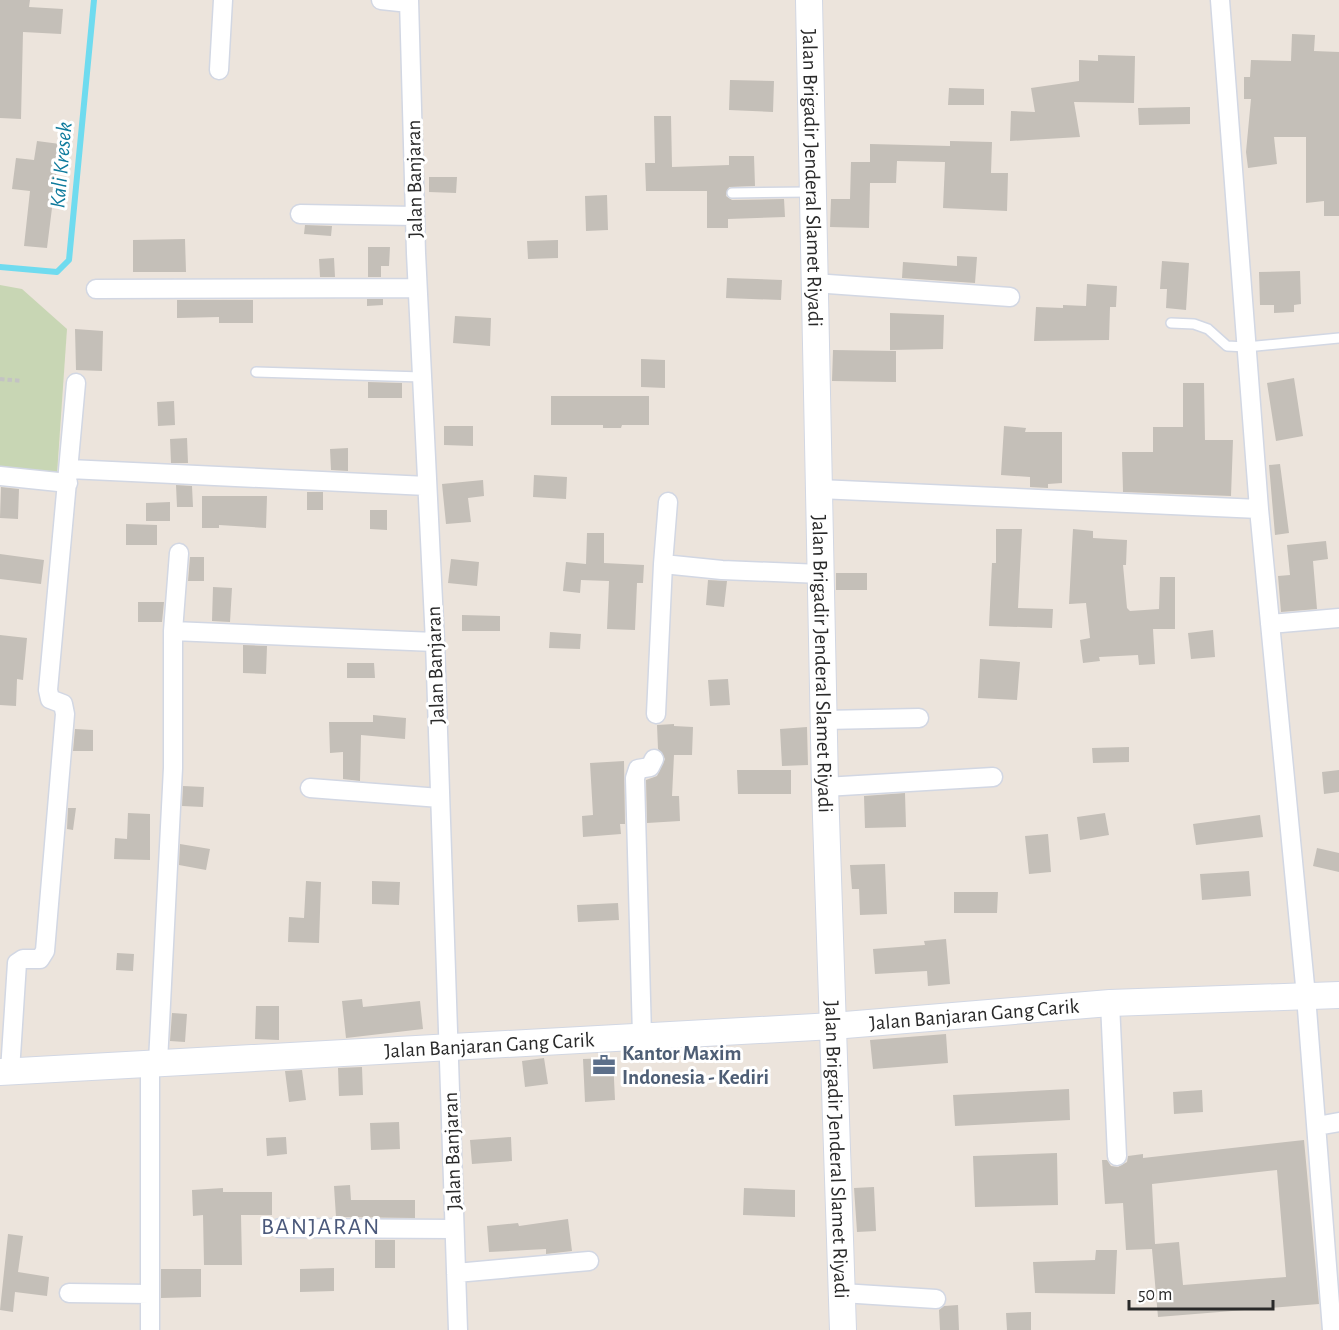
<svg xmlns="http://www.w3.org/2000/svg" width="1339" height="1330" viewBox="0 0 1339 1330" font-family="'Alegreya Sans',sans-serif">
	<rect width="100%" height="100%" fill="#ece4dc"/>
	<path fill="#c8d6b4" d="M0,285L22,289L67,329L57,474L0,469Z"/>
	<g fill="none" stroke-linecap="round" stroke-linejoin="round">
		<path stroke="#6fdbef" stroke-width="6" d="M0,267L57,272L69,260L94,0"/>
	</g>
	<path fill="#c4bfb8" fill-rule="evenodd" d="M0,0H30L29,7L63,9L61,34L23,32L21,119L0,118Z
		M1292,34L1315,35L1314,51L1339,52V216H1324V201L1306,203V137H1274L1277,164L1248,168L1246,152L1251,99H1244V77H1250L1251,60L1291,61Z
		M1098,55L1135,56L1134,103L1074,102L1080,137L1010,141L1011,111L1035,112L1031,88L1079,81V60L1098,61Z
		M730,80L774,81L773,112L729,110Z
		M949,88L984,89V105H948Z
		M1190,107V124L1139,125L1138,108Z
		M654,116H671L672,167L729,165V156H754L755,186L729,187L726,196L732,200L784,199L785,217L728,219V228H707V191H646L645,163H655Z
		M37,141L60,144L47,248L24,246L30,191L12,189L16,158L34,160Z
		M950,141L992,142L991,173H1008L1007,211L943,208L945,162L897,161L896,183H870L869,228L830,227L831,199H850L851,162H870V144L950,146Z
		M429,177H457L456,193L429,192Z
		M607,195L608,230L586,231L585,196Z
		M305,225L332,226L331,236L304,234Z
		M185,239L186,272H133V240Z
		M558,240V258L528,259L527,241Z
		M368,247H390L389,266H381V277H368Z
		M957,256L977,257L975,283L902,278L903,262L957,266Z
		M334,258L335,277H320L319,259Z
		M1162,261L1189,263L1186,310L1166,308L1167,289H1160Z
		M1300,271L1301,304L1294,305V312L1274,313V305H1260L1259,272Z
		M727,278L782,280L781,300L726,298Z
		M1087,284L1117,286L1116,307H1110L1109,340L1034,341L1036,307L1063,308V305L1086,306Z
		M367,299H383V305L367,306Z
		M177,300H253V323H219V317L177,318Z
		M890,313L944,315L943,349L890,350Z
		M455,316L491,318L490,346L453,343Z
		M75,329L103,331L102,371L76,370Z
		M833,350L896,351V382L832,381Z
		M641,359L665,360V388L641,387Z
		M1294,378L1303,436L1276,441L1267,383Z
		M368,382L402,383V398H368Z
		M1183,383H1204L1205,440H1233L1231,496L1123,492L1122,452H1153V427H1183Z
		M551,396H649V425H622L621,428H603V425H551Z
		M174,401L175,425L158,426L157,402Z
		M444,426H473V446L444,445Z
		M1004,426L1026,428L1025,432H1062V483L1048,484V488L1030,487V477L1001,475Z
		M187,438L188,463H171L170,439Z
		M348,448V471L331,470L330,449Z
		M1280,464L1289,533L1275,535L1269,465Z
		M534,475L567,477L566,499L533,497Z
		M483,480L484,496L468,498L471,522L446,524L442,484Z
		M176,485L192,486L193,507H177Z
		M1,487L19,489L18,519L0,518Z
		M307,492H323V510H307Z
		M202,496H267L266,528L219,525V528H202Z
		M170,502V521H146V503Z
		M370,510H387V530L370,529Z
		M126,524L157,525V545H126Z
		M996,529H1022L1018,608L1053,609L1052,628L989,626L992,563H996Z
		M1073,529L1093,531V538L1127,540L1126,565H1123L1127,608L1130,611L1159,609L1160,577H1175V629H1153L1155,664L1139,665L1138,655L1099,657L1100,661L1083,663L1080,640L1090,638L1086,603L1069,604Z
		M587,533H604V563L644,565L643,583H637L635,630L607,629L609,581L581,580L580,593L563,591L566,562L586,564Z
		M1326,541L1328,559L1313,561L1317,609L1281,612L1278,576L1290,575L1287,545Z
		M0,554L44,560L41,584L0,579Z
		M190,557H204V581H188Z
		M451,559L479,562L477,586L448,583Z
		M836,573H867V590H836Z
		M708,580L727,581L724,607L706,605Z
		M213,587L232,588L230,622L212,621Z
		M138,602H164L162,622H138Z
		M462,615L500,616V631H462Z
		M1213,630L1215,657L1191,659L1188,633Z
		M550,632L581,634L580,649L549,648Z
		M0,635L27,638L23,680L17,679L16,706L0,705Z
		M243,645L267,646L266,674L243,673Z
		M980,659L1020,662L1017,700L978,698Z
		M347,663H374L375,678H347Z
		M728,679L730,705L710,706L708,680Z
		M373,715L406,718L405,739L361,735L360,781L343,779V752L330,753L329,722H373Z
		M674,724V726L693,727L692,755H674L672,796H679L680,821L647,823L646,780L657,776L665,759L658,749L657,725Z
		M807,727L808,765L782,766L780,729Z
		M75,729L93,730V751H73Z
		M1129,747V762L1093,763L1092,748Z
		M624,761L625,824H620L621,834L583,837L582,816L593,815L590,763Z
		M737,770H791V794H738Z
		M1339,770V792L1324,794L1322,772Z
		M183,786L204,787L203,807L182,806Z
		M905,793L906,827L865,828L864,796Z
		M68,808H76L73,830L67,829Z
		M128,813L150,814V860L114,859L115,838L127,839Z
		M1105,813L1109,835L1080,840L1077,817Z
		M1260,815L1263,837L1196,845L1193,824Z
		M1048,834L1051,872L1029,874L1025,836Z
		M180,844L210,849L206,870L179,865Z
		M1317,848L1339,853V872L1313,866Z
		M885,864L887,914L860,915L859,889H852L850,865Z
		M1249,871L1251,896L1202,900L1200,874Z
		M306,881L321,882L319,943L288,942L289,917L304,918Z
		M372,881L400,882L399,905L372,904Z
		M954,892H998L997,913H954Z
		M618,903L619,920L578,922L577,905Z
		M946,939L950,984L928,986L927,971L875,974L873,949L925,945L924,941Z
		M117,953L134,954L133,971L116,970Z
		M362,999L363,1007L420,1001L423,1029L346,1038L342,1001Z
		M256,1006H279V1040L255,1039Z
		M172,1013L187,1014L185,1042L170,1041Z
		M946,1034L948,1063L873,1069L870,1040Z
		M544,1058L548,1084L525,1087L522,1061Z
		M613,1058L615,1100L585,1102L583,1059Z
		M362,1067L363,1095L339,1096L338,1068Z
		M302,1070L306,1100L289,1102L285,1071Z
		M1069,1089L1070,1120L955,1126L953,1095Z
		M1202,1090L1203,1112L1174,1114L1173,1092Z
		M399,1122L400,1149L371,1150L370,1123Z
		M286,1137L287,1154L267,1156L266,1138Z
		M511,1137L512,1161L472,1164L470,1140Z
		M1304,1140L1319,1304L1158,1317L1152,1249L1126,1250L1123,1203L1105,1204L1102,1160H1107L1111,1166L1118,1167L1127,1162L1128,1156L1143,1154V1158ZM1277,1170L1286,1277L1183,1285L1179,1242L1155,1244L1152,1184Z
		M1057,1153L1058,1205L975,1207L973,1156Z
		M350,1185L351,1200H415V1218L336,1217L334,1186Z
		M874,1187L876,1231L857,1232L854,1188Z
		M223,1188V1192H272V1215H241L242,1265H204L203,1215L193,1216L192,1190Z
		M744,1188L795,1190V1217L743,1215Z
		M568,1219L572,1251L546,1254V1249L489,1252L487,1226L518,1223L519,1226Z
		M8,1234L23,1236L18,1272L49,1277L47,1296L15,1292L13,1312L0,1310Z
		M375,1240H395V1268H375Z
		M1096,1250H1117L1115,1294L1035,1293L1033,1262L1095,1260Z
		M334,1268V1291L300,1292V1269Z
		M161,1269H201V1297L161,1298Z
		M958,1305L959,1330H940L939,1310L944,1306Z
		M1031,1312V1330H1007L1006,1313Z"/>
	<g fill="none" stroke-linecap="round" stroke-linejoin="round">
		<g stroke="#d2d7e3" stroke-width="12">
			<path id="lane" d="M732,193L810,192
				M1171,323L1194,324L1208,329L1227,346L1246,347L1339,338
				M256,372L422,377"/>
		</g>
		<g stroke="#d2d7e3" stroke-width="21">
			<path id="street" d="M381,0L409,3
				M409,0L416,253L435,642L458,1330
				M1220,0L1259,509L1306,996L1332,1330
				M219,70L223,0
				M300,214L415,216
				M814,283L1010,297
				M96,289L417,288
				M69,469L427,486
				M0,476L68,483
				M819,489L1259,509
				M668,502L663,564L722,570L821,574
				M1270,624L1339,618
				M173,631L435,642
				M656,714L663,564
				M824,720L919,718
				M825,787L993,777
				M310,788L440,798
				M1110,1003L1117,1156
				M642,1036L635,778L638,769L650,767L654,759
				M150,1062V1330
				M158,1062L173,768V631L179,553
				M10,1071L17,963L23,959H40L45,951L65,714L63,704L50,699L48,690L76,383
				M1317,1126L1339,1122
				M280,1228L454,1229
				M456,1273L589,1261
				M69,1293L150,1294
				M842,1293L936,1299"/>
		</g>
		<g stroke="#d2d7e3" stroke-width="28">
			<g id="secondary">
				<path id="s1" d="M809,0L825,787L843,1330"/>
				<path id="s2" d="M0,1072L833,1026L1110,1003L1339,995"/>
			</g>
		</g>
		<path stroke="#c3c3c3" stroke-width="4" stroke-dasharray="4.5 3" stroke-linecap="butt" d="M0,379L22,381"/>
		<use href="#lane" stroke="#fff" stroke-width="9"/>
		<use href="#street" stroke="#fff" stroke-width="18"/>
		<use href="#secondary" stroke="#fff" stroke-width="26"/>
	</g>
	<defs>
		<g id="office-bare" transform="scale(1.8)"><path d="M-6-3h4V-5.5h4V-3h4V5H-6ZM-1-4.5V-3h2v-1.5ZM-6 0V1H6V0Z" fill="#5c6f8a" stroke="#fff" stroke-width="2.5" paint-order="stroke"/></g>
	</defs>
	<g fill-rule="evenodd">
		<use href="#office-bare" x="604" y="1065"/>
	</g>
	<g text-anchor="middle" stroke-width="6" stroke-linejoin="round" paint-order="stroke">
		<g font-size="21" fill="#2a2a2a" stroke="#fff">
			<text transform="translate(414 179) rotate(-91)" y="7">Jalan Banjaran</text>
			<text dy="7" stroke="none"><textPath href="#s1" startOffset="178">Jalan Brigadir Jenderal Slamet Riyadi</textPath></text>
			<text transform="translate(435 665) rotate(-92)" y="7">Jalan Banjaran</text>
			<text dy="7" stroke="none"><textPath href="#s1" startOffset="664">Jalan Brigadir Jenderal Slamet Riyadi</textPath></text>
			<text dy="7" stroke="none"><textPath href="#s2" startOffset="976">Jalan Banjaran Gang Carik</textPath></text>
			<text dy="7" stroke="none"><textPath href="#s2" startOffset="490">Jalan Banjaran Gang Carik</textPath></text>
			<text transform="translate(452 1151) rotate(-92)" y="7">Jalan Banjaran</text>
			<text dy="7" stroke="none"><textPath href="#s1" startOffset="1150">Jalan Brigadir Jenderal Slamet Riyadi</textPath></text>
		</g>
		<g font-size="21" font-weight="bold" fill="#4e5e75" stroke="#fff" text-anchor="start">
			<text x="622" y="1060">Kantor Maxim<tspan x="622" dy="24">Indonesia - Kediri</tspan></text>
		</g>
		<g font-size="22" font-style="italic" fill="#0d7a9c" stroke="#fff">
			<text transform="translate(60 165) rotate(-85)" y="8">Kali Kresek</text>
		</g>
		<g font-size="24" letter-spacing="1.5" fill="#4b597b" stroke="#fff">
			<text x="321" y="1234">BANJARAN</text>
		</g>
	</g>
	<path d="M1129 1300v9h144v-9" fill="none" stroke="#2a2a2a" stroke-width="3"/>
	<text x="1138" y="1300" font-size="18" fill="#2a2a2a" stroke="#ffffff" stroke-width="4.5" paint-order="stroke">50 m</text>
</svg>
